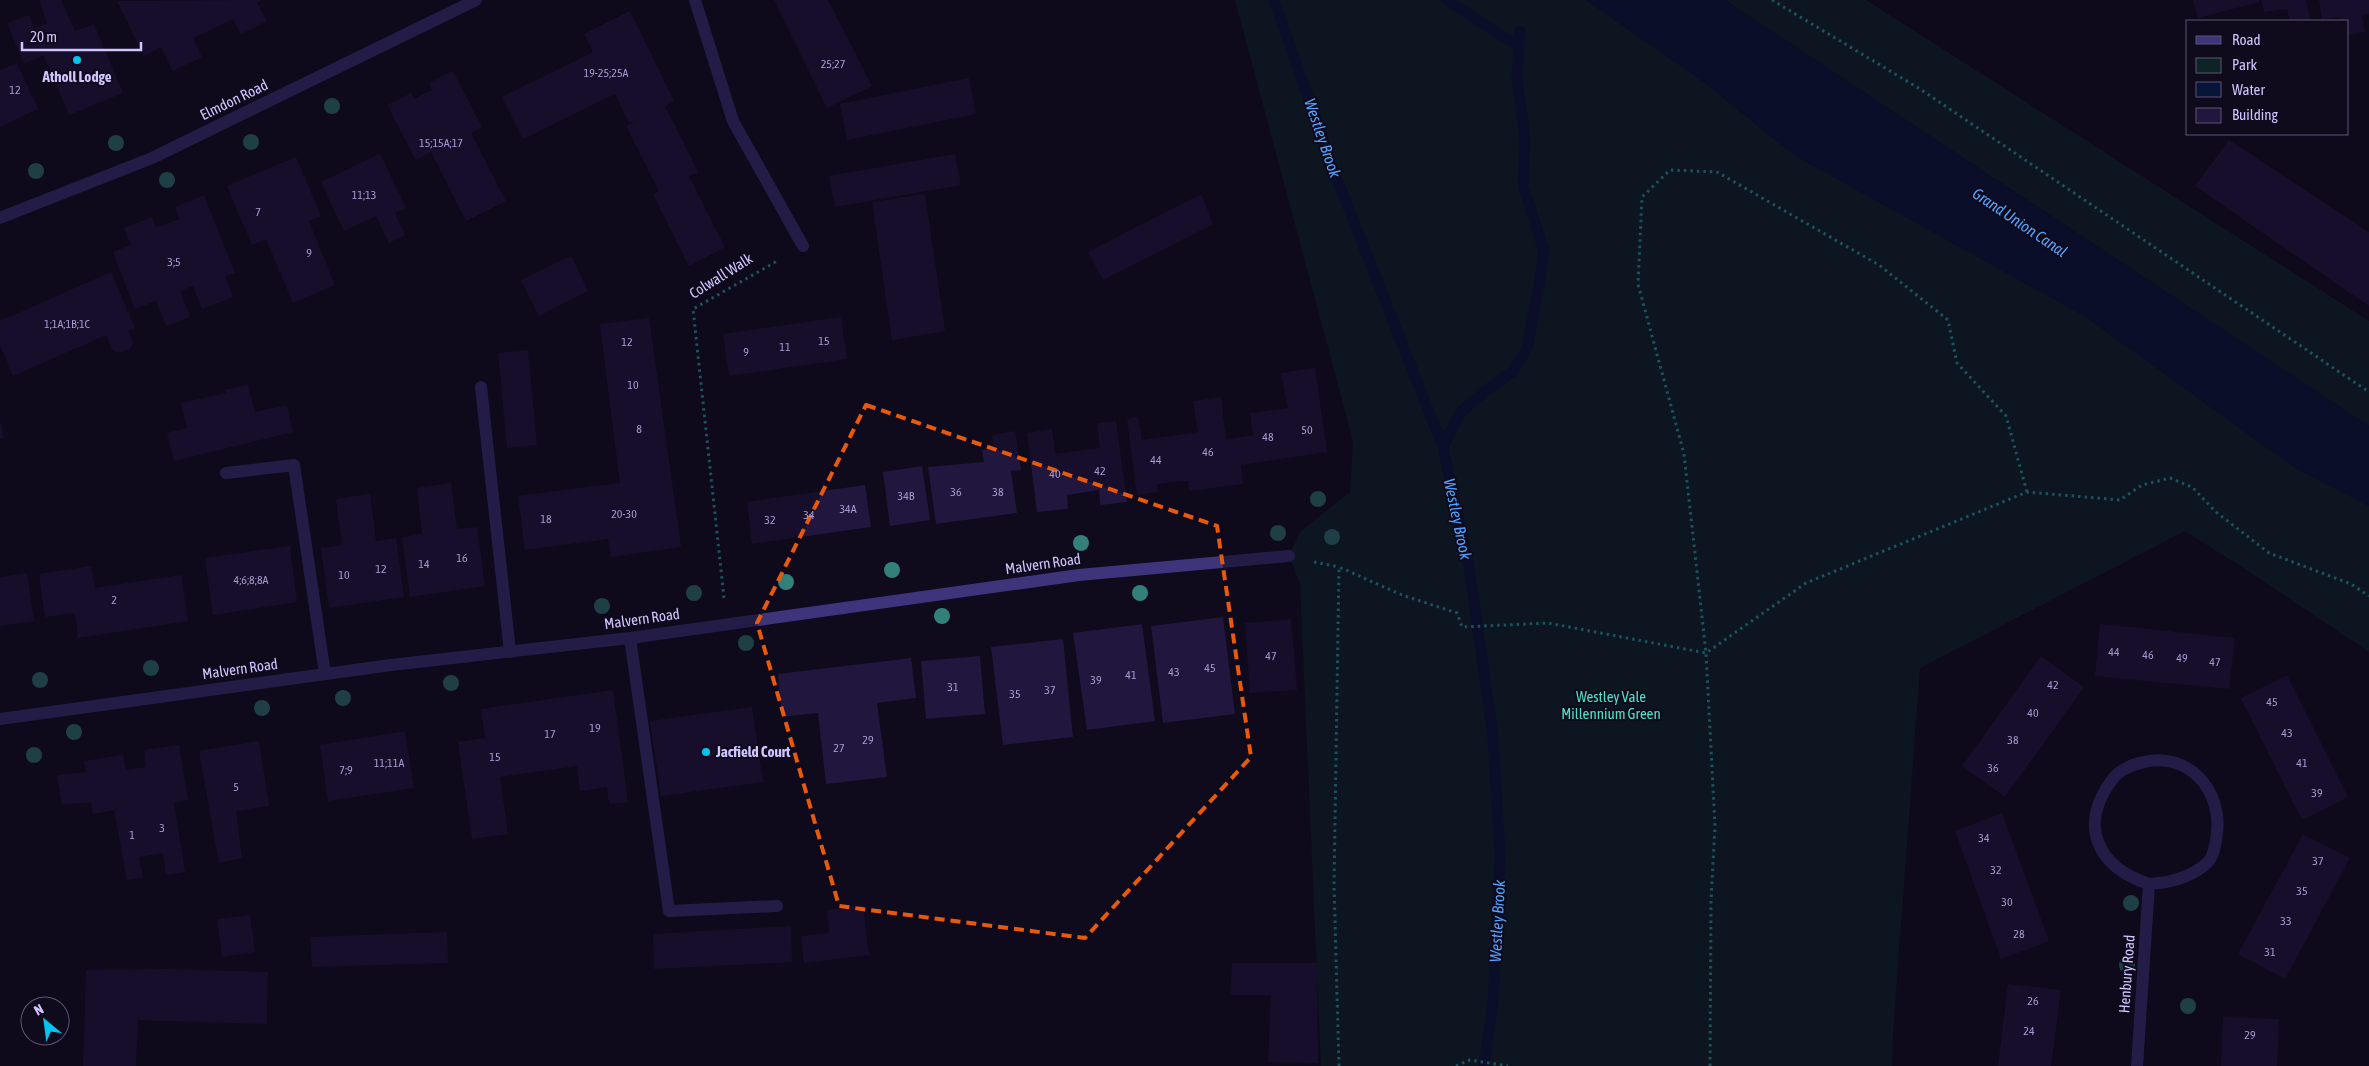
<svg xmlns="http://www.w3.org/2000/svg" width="2369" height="1066" viewBox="0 0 2369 1066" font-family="'Asap Condensed',sans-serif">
	<rect width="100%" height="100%" fill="#0f0a1c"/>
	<path fill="#0d2426" d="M1235,0H1586L1705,83L1794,155L2086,317L2295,468L2369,506V652L2248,571L2185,531L1920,668L1893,1033L1892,1066H1321L1300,584L1289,556L1300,532L1350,492L1353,441Z
		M1725,0H1866L2369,321V426Z"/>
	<path fill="#071538" d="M1586,0H1725L2369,426V506L2295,468L2086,317L1794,155L1705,83Z"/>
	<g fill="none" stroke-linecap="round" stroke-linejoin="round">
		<path stroke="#071538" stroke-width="11" d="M1274,0L1335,174L1443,447L1469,567L1493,736L1500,856L1493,1002L1484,1066
			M1447,0L1519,47
			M1443,447L1460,413L1485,391L1513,371L1527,348L1539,285L1544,251L1523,185L1525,139L1517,78L1520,31"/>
	</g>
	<path fill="#21163d" d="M39,0H61L75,31L94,24L123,93L69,115L44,55L24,64L7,23L29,15L34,28L47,23Z
		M261,0L257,2L267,21L241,34L233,19L193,38L202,57L173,71L161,47L144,56L117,1Z
		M774,0H828L872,86L827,108Z
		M2193,0H2259V2L2198,18Z
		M2261,0H2306L2310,20L2290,21L2287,9L2264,12Z
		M2319,0H2369V14L2362,15L2365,32L2348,35V21H2340L2339,17L2322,20Z
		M630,11L674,101L665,106L698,172L689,176L725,247L689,266L653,194L659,191L626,126L637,120L629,123L615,94L523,139L502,97L593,52L584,34Z
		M17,63L38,109L0,127V70Z
		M453,71L482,127L471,133L506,201L466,221L431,152L416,160L387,105L411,93L414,99L432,90L429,83Z
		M969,78L976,114L847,140L840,104Z
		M2229,140L2369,232V306L2195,186Z
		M380,154L406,208L395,213L405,235L389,243L376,216L344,231L321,182Z
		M955,154L961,185L835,207L829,176Z
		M296,157L321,216L309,221L335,285L293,303L266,239L252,245L227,186Z
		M925,194L945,331L892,340L872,202Z
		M1201,194L1213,224L1103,280L1088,252Z
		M204,195L235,273L225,276L233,297L202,309L193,286L180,291L190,317L166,326L156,301L135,309L113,252L131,245L124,228L152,217L156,228L179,219L175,207Z
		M571,256L588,291L539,316L521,280Z
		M111,272L135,328L128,331L133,342L131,348L120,353L113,351L106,335L13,376L0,345V321Z
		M841,317L847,359L729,376L723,334Z
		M649,318L681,547L611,557L608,539L525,550L518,496L620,483L600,324Z
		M528,350L537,445L507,448L498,353Z
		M1315,368L1327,452L1241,465L1243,484L1189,491L1188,481H1182L1157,484L1158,492L1137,495L1127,419L1138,417L1142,440L1198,432L1193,401L1221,397L1226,440L1253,435L1250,413L1288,408L1281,373Z
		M248,385L255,412L287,405L293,432L174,461L167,433L187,428L181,403L226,393L225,390Z
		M0,420L4,438L0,439Z
		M1116,421L1127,502L1100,505L1099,490L1067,495L1068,509L1037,512L1027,433L1052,429L1055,454L1100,448L1097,423Z
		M1015,431L1021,470L1011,471L1017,513L936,524L928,467L984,462L982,450L994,448L992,435Z
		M922,466L930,520L890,526L883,472Z
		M451,483L457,529L477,527L485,586L410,597L402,537L422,534L417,488Z
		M865,485L871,527L752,544L747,502Z
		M370,494L376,541L396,538L404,597L329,608L321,548L342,545L336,499Z
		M290,546L297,602L213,615L205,558Z
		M91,566L95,588L181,575L188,621L78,638L75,613L45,617L39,574Z
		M27,573L34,621L0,626V577Z
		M1223,617L1235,714L1163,723L1151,626Z
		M1291,619L1297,690L1250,693L1245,623Z
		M1142,624L1155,721L1087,730L1073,633Z
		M2100,624L2235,638L2229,689L2095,676Z
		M1063,639L1073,737L1003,745L991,647Z
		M980,656L985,714L926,719L921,661Z
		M2041,656L2084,687L2005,797L1962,766Z
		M911,658L916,698L877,703L887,777L826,784L818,713L782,717L778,674Z
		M2287,675L2348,797L2302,820L2241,698Z
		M613,690L628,802L609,804L607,787L580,791L577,766L500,777L508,834L472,839L458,742L485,738L481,709Z
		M752,707L763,782L661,796L650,721Z
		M405,731L414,788L328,801L320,745Z
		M259,741L269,806L236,811L242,858L219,863L199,751Z
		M179,745L188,800L174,803L185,872L166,875L163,853L139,857L143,878L127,880L114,810L93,814L91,802L62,805L57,775L86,772L84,761L123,755L126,770L146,767L144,750Z
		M2002,813L2049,941L2001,959L1955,831Z
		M2303,834L2350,858L2285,979L2238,954Z
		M863,906L869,955L804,963L801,936L829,933L827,910Z
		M250,915L255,952L222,957L217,919Z
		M791,926L792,962L654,969L653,934Z
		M447,932L448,963L312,967L310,937Z
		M1232,963H1317L1318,1063L1268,1062L1271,995H1230Z
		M166,969L268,972L267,1024L138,1020L136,1066H83L86,970Z
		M2008,984L2061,990L2051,1066H1998Z
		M2223,1017L2279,1019L2277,1066H2221Z"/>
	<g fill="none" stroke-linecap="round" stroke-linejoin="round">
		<path stroke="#2aacae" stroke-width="3" stroke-dasharray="2.5 4" stroke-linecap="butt" d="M1772,0L1920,89L2369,392
			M1314,562L1339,567
			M724,598L693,309L779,260
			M1339,1066L1334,885L1339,567L1402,595L1457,613L1462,627L1548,623L1706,653L1806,583L2027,492L2120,500L2142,485L2170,478L2192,487L2216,512L2269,553L2351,584L2369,596
			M1456,1066L1470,1060L1508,1066
			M1710,1066L1711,901L1715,826L1706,653L1684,454L1638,284L1642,197L1670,170L1717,172L1879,265L1948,320L1957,363L2006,416L2027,492"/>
		<path stroke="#3d347c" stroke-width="12" d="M481,387L510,652
			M226,473L294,465L325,674
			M630,638L669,911L777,906"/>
		<path stroke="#3d347c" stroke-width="12" d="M695,0L733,121L803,246
			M0,218L152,158L476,0
			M0,719L391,665L630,638L1079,575L1289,556
			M2137,1066L2149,884C2097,867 2078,825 2112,780C2119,770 2133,764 2144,762C2189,752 2222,790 2217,833C2216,842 2214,856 2208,862C2193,877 2169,883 2149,884"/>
	</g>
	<g fill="#33807a">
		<circle cx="332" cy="106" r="8"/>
		<circle cx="251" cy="142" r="8"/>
		<circle cx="116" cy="143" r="8"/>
		<circle cx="36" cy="171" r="8"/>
		<circle cx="167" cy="180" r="8"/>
		<circle cx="1318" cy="499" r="8"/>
		<circle cx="1278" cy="533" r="8"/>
		<circle cx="1332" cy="537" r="8"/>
		<circle cx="1081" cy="543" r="8"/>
		<circle cx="892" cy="570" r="8"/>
		<circle cx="786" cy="582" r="8"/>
		<circle cx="694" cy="593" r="8"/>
		<circle cx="1140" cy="593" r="8"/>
		<circle cx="602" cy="606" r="8"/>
		<circle cx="942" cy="616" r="8"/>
		<circle cx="746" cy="643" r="8"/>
		<circle cx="151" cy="668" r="8"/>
		<circle cx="40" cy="680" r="8"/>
		<circle cx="451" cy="683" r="8"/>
		<circle cx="343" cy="698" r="8"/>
		<circle cx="262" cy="708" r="8"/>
		<circle cx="74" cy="732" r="8"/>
		<circle cx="34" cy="755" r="8"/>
		<circle cx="2131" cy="903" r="8"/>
		<circle cx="2127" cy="965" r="8"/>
		<circle cx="2188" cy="1006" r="8"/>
	</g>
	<path d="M0 0H2369V1066H0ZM866,405L1217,526L1251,757L1085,938L839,906L757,623Z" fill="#0f0a1c" fill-opacity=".55" fill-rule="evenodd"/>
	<path fill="none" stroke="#e8590c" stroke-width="4" stroke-dasharray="10 6" stroke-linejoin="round" d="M866,405L1217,526L1251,757L1085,938L839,906L757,623Z"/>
	<g fill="#00c5f0" stroke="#0f0a1c" stroke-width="2">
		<circle cx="77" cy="60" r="5"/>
		<circle cx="706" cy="752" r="5"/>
	</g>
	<g text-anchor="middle" stroke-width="4" stroke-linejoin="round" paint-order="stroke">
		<g font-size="12" fill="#a499ce">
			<text x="833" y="68">25;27</text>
			<text x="606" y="77">19-25;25A</text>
			<text x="15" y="94">12</text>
			<text x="441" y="147">15;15A;17</text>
			<text x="364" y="199">11;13</text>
			<text x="258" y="216">7</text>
			<text x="309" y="257">9</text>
			<text x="174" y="266">3;5</text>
			<text x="67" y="328">1;1A;1B;1C</text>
			<text x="824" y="345">15</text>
			<text x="627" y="346">12</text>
			<text x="785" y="351">11</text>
			<text x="746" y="356">9</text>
			<text x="633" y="389">10</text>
			<text x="639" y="433">8</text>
			<text x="1307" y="434">50</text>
			<text x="1268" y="441">48</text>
			<text x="1208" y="456">46</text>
			<text x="1156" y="464">44</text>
			<text x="1100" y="475">42</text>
			<text x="1055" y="478">40</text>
			<text x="956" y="496">36</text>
			<text x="998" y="496">38</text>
			<text x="906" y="500">34B</text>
			<text x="848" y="513">34A</text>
			<text x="624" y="518">20-30</text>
			<text x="809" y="519">34</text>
			<text x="546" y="523">18</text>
			<text x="770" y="524">32</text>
			<text x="462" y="562">16</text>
			<text x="424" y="568">14</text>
			<text x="381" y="573">12</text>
			<text x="344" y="579">10</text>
			<text x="251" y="584">4;6;8;8A</text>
			<text x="114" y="604">2</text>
			<text x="2114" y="656">44</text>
			<text x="2148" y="659">46</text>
			<text x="1271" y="660">47</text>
			<text x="2182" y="662">49</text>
			<text x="2215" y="666">47</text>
			<text x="1210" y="672">45</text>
			<text x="1174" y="676">43</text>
			<text x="1131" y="679">41</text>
			<text x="1096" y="684">39</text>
			<text x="2053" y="689">42</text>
			<text x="953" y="691">31</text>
			<text x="1050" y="694">37</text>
			<text x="1015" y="698">35</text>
			<text x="2272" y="706">45</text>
			<text x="2033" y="717">40</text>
			<text x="595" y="732">19</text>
			<text x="2287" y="737">43</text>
			<text x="550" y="738">17</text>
			<text x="868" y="744">29</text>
			<text x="2013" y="744">38</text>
			<text x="839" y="752">27</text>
			<text x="495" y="761">15</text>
			<text x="389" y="767">11;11A</text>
			<text x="2302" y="767">41</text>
			<text x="1993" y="772">36</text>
			<text x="346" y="774">7;9</text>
			<text x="236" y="791">5</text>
			<text x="2317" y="797">39</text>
			<text x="162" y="832">3</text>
			<text x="132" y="839">1</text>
			<text x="1984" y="842">34</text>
			<text x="2318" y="865">37</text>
			<text x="1996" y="874">32</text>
			<text x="2302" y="895">35</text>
			<text x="2007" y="906">30</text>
			<text x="2286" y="925">33</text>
			<text x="2019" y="938">28</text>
			<text x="2270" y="956">31</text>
			<text x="2033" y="1005">26</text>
			<text x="2029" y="1035">24</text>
			<text x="2250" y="1039">29</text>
		</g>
		<g font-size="15" font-weight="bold" fill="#d0c5ff" stroke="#0f0a1c">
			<text x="77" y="82">Atholl Lodge</text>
			<text x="716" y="757" text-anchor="start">Jacfield Court</text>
		</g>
		<g font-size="15" fill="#d0c5ff" stroke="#0f0a1c">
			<text transform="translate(234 100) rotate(-26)" y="5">Elmdon Road</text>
			<text transform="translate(721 276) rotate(-32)" y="5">Colwall Walk</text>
			<text transform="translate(1043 564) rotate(-8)" y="5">Malvern Road</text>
			<text transform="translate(642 619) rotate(-8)" y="5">Malvern Road</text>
			<text transform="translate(240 669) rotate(-8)" y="5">Malvern Road</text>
			<text transform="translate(2127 974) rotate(-86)" y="5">Henbury Road</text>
		</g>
		<g font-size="15" fill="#50e0c7" stroke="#0f0a1c">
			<text x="1611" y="702">Westley Vale<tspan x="1611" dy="17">Millennium Green</tspan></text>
		</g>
		<g font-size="16" font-style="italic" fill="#53a2ff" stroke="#0f0a1c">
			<text transform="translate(1323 138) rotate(71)" y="6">Westley Brook</text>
			<text transform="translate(2020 222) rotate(34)" y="6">Grand Union Canal</text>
			<text transform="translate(1458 519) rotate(78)" y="6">Westley Brook</text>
			<text transform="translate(1497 921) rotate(-87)" y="6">Westley Brook</text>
		</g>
	</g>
	<rect x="2186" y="20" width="162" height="115" fill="#0f0a1c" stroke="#5c5577"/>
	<rect x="2196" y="36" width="25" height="8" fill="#3d347c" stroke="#5c5577"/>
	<text x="2232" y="45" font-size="15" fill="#d0c5ff">Road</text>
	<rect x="2196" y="58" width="25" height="15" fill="#0d2426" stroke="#5c5577"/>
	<text x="2232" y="70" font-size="15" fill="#d0c5ff">Park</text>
	<rect x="2196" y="82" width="25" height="15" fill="#071538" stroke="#5c5577"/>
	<text x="2232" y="95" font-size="15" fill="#d0c5ff">Water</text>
	<rect x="2196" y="108" width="25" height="15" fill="#21163d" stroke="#5c5577"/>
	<text x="2232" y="120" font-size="15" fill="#d0c5ff">Building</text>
	<g transform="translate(45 1021) rotate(331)"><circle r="24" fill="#0f0a1c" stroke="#5c5577"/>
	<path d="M0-4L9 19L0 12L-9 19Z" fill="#00c5f0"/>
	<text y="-8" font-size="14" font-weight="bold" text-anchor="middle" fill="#d0c5ff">N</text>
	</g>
	<path d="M22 42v8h119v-8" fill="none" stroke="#d0c5ff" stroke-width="2.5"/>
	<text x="30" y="42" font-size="15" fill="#d0c5ff" stroke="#0f0a1c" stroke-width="4" paint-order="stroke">20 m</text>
</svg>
